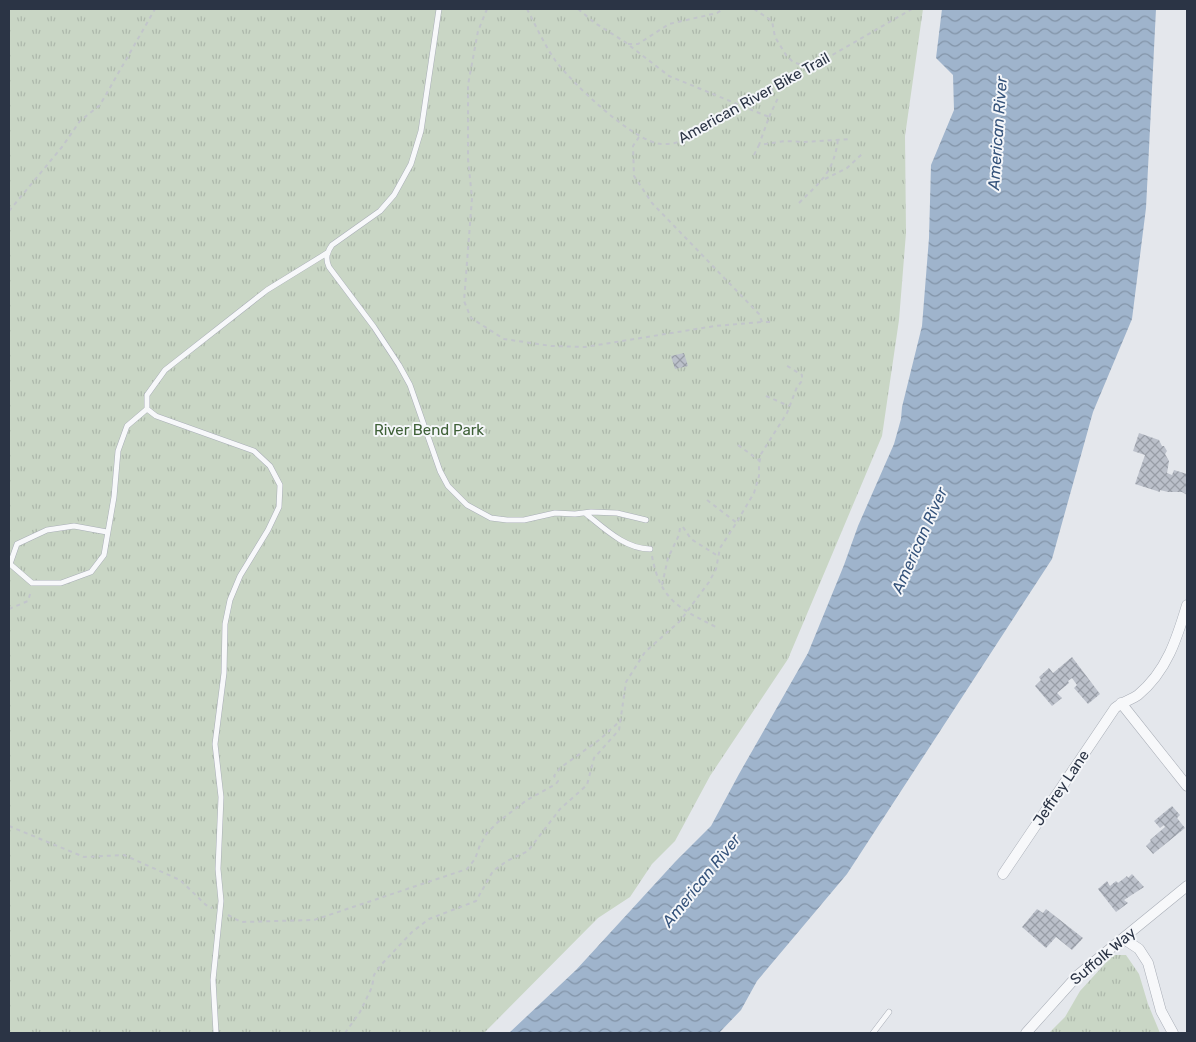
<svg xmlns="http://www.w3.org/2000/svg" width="1196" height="1042" viewBox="0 0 1196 1042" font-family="Rubik,sans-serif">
	<defs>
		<pattern id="grass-tufts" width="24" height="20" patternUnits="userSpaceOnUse" patternTransform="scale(1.25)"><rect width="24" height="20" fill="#c9d6c5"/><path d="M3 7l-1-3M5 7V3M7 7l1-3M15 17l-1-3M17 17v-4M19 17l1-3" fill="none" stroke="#adb8ab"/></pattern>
		<pattern id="water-waves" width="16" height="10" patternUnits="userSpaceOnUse" patternTransform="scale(1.25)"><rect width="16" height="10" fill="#9fb4cc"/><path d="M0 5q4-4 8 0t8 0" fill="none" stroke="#8293a7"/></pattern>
		<pattern id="building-cross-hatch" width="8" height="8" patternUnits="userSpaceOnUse" patternTransform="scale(1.25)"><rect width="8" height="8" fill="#bbc0ca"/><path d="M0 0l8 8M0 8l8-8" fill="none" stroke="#989da6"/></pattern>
	</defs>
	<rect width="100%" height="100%" fill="#e4e7ec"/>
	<path fill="url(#grass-tufts)" d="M9,9H923L905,136L906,233L899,320L882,436L788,659L710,776L675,841L652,864L630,897L598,918L484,1033H9Z
		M1113,955H1126L1139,974L1148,1004L1160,1033H1049L1065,1017L1080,991Z"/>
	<path fill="url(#water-waves)" d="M942,9H1156L1146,208L1132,319L1093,412L1052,559L847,874L757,981L741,1010L719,1033H509L576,970L675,862L711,826L739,774L808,653L844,565L858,526L894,444L901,419L902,407L922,326L929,238L931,165L954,110L953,75L936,58Z"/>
	<path fill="url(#building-cross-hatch)" d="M684,353L688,366L675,369L671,356Z
		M1139,433L1159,440L1162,446H1164L1167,451L1165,454L1169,461L1167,473L1172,475L1174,470L1187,474V495L1182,492H1168L1160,490V492L1135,484L1145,455L1133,451Z
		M1072,657L1100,694L1088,704L1074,688L1077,685L1072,678L1068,681L1069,683L1057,693L1062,698L1052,706L1035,686L1041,680L1039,677L1049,668L1053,673Z
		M1172,806L1180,815L1177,818L1185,828L1153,854L1146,846L1151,841L1150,840L1165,827L1164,825L1160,828L1154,821Z
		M1132,874L1144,887L1124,900L1128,903L1116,912L1098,889L1107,881L1110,886L1116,881L1118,883L1127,876L1128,878Z
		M1037,909L1043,913L1046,909L1083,938L1072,950L1056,937L1046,948L1022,927Z"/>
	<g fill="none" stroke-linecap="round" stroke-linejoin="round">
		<g stroke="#a9aeb7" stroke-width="6">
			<path id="service" d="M439,9L421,131L411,164L394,195L380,211L332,245C327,252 325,258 329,267L374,327L399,365L410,385L440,471L448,486L467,505L491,518L507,520H524L555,513L575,514L591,512L617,513L646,520
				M585,513C604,528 625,549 650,549
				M107,532L74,526L47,530L17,544L10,564L32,583H61L91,572L104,555L114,497L118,451L127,426L147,409
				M216,1033L213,980L221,901L218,869L221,797L215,744L224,673L225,624L230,600L240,576L268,530L279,507L280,485L270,466L254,451L156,416L147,409V395L165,370L267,290L327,253
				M873,1033L889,1012"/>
		</g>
		<g stroke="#a9aeb7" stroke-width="11">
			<path id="minor" d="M1121,703L1187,786
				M1003,874L1115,708C1122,702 1131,700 1138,695C1167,671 1177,638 1187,605
				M1124,939L1139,949L1148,963L1161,1011L1173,1033
				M1026,1033L1078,975L1187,886"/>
		</g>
		<path stroke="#c2c5cb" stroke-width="2" stroke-dasharray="4 4" stroke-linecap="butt" d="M487,9L478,31L468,85V159L472,198L464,301L471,318L504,339L551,346L585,347L715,326L762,322
			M527,9C536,26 544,44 555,60C571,82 634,143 662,144C674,145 684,140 694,135
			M578,9L595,23L625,42L669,76L769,117L759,145L785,141L805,142L851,139
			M754,9L772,21L775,37L786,55L793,62L805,66
			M628,44H638L669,24L717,13L723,9
			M769,117L778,98
			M639,137L633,146L634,176L652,203L759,314L762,322H772
			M754,155L759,145
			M825,179L847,168L862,154
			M799,203C821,181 834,172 838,139
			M9,211L62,147L80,121L100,105L155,9
			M766,396L789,406
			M738,445L760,461
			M707,500L737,523
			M683,527L691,539L718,556
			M652,556C660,600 680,609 716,627
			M662,585L668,558L679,535L680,528
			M9,609L28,601L31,591
			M9,826L84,857L124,855L180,880L206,905L212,908
			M228,915L241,922L314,920L467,869L475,859L480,845L487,833L498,822L527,800L556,784L558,781L554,776L560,768L599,740L620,721
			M345,1033L360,1012L372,987L374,975L380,966L412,932L429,919L476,901L493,871L507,861L528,851L560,809L587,785L594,758L619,730L626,682L645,652L680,621L709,582L716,569L720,548L735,525L754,493L759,476V464L761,454L787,413L797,387L802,381V375L784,364"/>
		<use href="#service" stroke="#f7f8fa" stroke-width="5"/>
		<use href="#minor" stroke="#f7f8fa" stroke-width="10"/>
		<path stroke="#c2c5cb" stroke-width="2" stroke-dasharray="4 4" stroke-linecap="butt" d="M694,135L912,9"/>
	</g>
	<g text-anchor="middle" stroke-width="4" stroke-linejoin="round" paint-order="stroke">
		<g font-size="15" fill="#2b3445" stroke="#f4f6f9">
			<text transform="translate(754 98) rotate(-29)" y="5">American River Bike Trail</text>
			<text transform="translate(1061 788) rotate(-56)" y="5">Jeffrey Lane</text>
			<text transform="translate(1103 956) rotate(-40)" y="5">Suffolk Way</text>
		</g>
		<g font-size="15" fill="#3f6138" stroke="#f4f6f9">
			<text x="429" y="435">River Bend Park</text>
		</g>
		<g font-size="16" font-style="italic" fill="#34527a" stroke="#f4f6f9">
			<text transform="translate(997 133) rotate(-86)" y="6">American River</text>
			<text transform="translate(919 540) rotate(-66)" y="6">American River</text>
			<text transform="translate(701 880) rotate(-51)" y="6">American River</text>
		</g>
	</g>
	<rect width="1196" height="1042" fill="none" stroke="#2b3445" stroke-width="20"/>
</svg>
